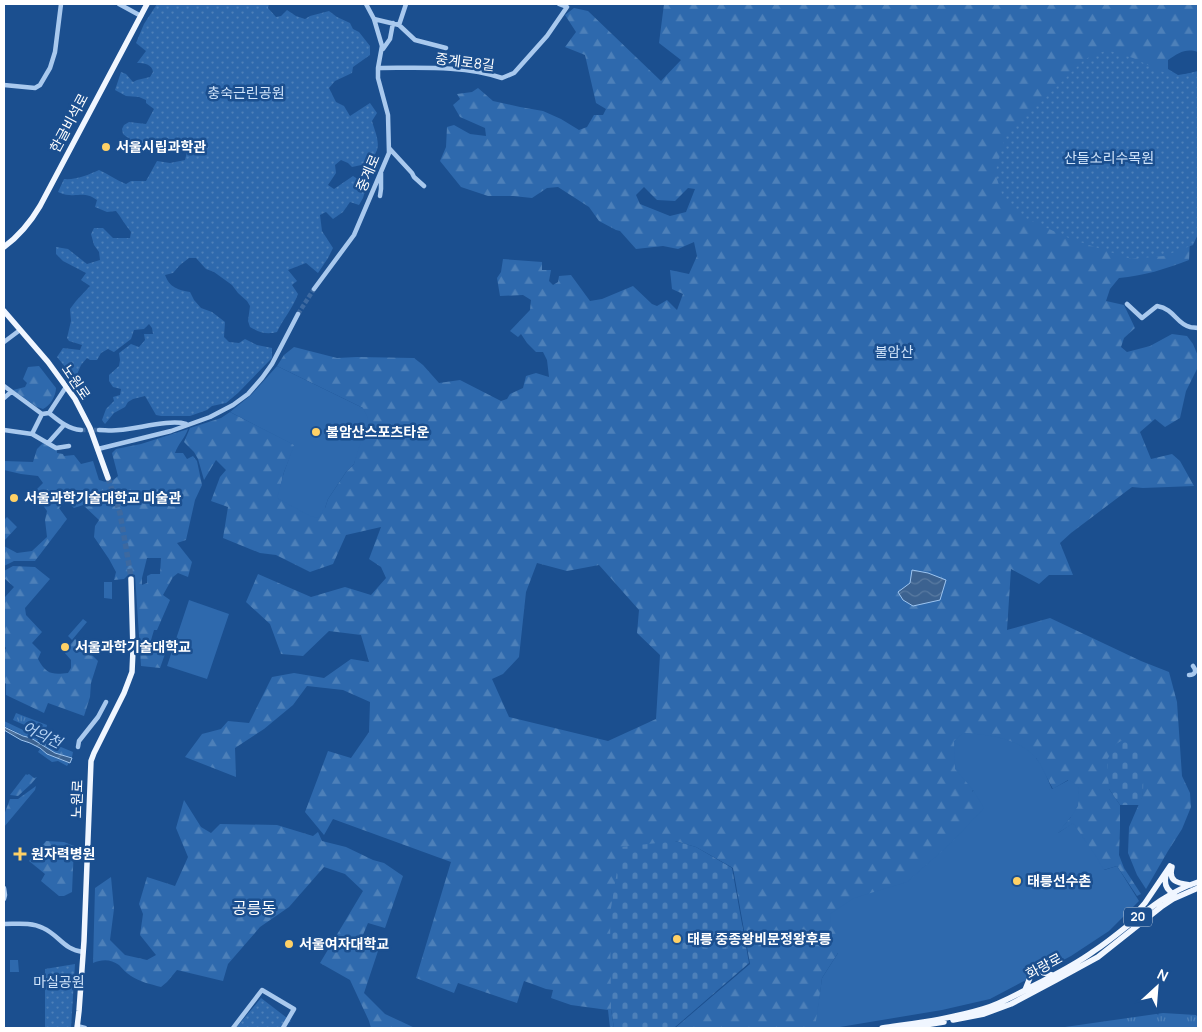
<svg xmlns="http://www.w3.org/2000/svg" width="1202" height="1032" viewBox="0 0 1202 1032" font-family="Manrope,'Noto Sans KR',sans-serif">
	<defs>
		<pattern id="grass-tufts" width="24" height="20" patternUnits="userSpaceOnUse" patternTransform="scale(1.25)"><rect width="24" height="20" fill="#2e69ad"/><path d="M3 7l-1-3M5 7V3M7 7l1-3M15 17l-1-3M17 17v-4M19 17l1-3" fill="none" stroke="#4d80b9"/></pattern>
		<pattern id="forest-firs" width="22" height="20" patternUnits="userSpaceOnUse" patternTransform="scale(1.25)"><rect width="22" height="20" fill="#2e69ad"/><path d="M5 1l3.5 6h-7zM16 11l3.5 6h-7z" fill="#4d80b9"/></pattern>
		<pattern id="cemetery-stones" width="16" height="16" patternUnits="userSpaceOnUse" patternTransform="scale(1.25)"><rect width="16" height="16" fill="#2e69ad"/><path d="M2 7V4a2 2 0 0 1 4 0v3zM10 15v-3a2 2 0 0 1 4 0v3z" fill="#4d80b9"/></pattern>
		<pattern id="park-dots" width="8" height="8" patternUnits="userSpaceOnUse" patternTransform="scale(1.25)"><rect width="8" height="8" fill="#2e69ad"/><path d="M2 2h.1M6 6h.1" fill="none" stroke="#4d80b9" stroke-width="1.8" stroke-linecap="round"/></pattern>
		<pattern id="water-waves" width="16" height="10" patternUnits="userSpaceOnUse" patternTransform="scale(1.25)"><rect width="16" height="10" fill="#3c6290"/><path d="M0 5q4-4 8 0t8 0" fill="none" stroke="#597aa1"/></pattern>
	</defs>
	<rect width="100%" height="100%" fill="#1b4f8f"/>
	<path fill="url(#grass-tufts)" d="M16,713L47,725L45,733H43L13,720Z
		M1163,1013L1196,1015L1198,1018V1028H1058Z"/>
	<path fill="url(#forest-firs)" fill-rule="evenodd" d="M664,4H1198V52C1185,48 1179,53 1168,60V69L1178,75L1198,72L1189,260C1166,269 1143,276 1119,278L1110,289L1106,301L1124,305L1135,328L1124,338L1121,347L1127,352L1150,346L1172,334L1187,336L1193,344L1198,356V367L1186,391L1180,418L1165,427L1155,419L1140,432L1151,459L1172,454L1180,461L1194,486L1143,488L1132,487L1071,533L1060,543L1073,575H1049L1039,584L1011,569L1007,630L1050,618L1141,661L1169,672L1177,702L1182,776L1190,793L1191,807L1182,829L1168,851L1146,889L1137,875L1128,853L1129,827L1142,797L1143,780L1109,789L1120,805V828L1119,855L1124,868L1141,894L1137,896L1117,866L1100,871L1073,824L1056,834L1071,817L1068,780L1053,789L1036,758L973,790L972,792L974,790L984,804L987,813L949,868L838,932V953L822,978L816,1028H675L750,964L733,868L696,847L675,841L611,1009L614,1028H610L608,1010L571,1005L551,998L553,990L546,989L524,981L517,1003L458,983L454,993L416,978L451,862L333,819L324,835L305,812L328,751L351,758L369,732L370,702L343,690L307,686L293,705L264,729L235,748L236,777L185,757L202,734L221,729L228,721L249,723L272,677L294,673L324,678L351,659L369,662L361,635L329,631L303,656L281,654L270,624L246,602L258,574L311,597L345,587L371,595L386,578L381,567L369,559L381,527L346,535L333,564L310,572L276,555L260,553L223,538L228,507L211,501L220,477L226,470L216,460L204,480L198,459L194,452L184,442L190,428L221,418L230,412L295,445L284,472L278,498L290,504L325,508L328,499L346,472L354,464L363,408L277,366L284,355L294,347L337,358L357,357L414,358L423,365L439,383L460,380L501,401L507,399L510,394L523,388L526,376L536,373L549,377L547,360L543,352H536L527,343L521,334L518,337L510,331L530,310L531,300L523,295L500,296L497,278L501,272L503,259L542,262V270H551L549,281L553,285L558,282L559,276L571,275L590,301L602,299L633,286L652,304L657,306L667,300L677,310L683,294L672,289L670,270L689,274L697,256L694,242L678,249L663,246L636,249L620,231L616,230L599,221L589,207L558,187L547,188L532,198L513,196H488L461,187L440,161L446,147L447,127L454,125L470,134L486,136L485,128L460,117L453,105L460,99L457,94L472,92L478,88L493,101L520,107L543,111L561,119L579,130L587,127L594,115H603L606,109L596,103L585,55L565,47L576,32L565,15L574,8L588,11L661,81L681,60L659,43ZM644,187L657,200L675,201L688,188L695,189L686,212L670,216L640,204L636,195ZM537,563L567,571L599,565L639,610L637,633L660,655L656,719L608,741L509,717L492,679L503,674L519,657L526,592Z
		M39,366L56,388C56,396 50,406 43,409L37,407L13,390L25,387L27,383L23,379L28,367Z
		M188,429C185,438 178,444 175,453H183L187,459L193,456L197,461L202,485L195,500L186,540L177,543L192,562L188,577L178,573L173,577L163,595L170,600L157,630H154L149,647L165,654L160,668L141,666L135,575L130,573L124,579L114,580L116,572L109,559L94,537L95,526L99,520L83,505L74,508L66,501L59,508L67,519L35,561H14L4,566V546L17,553L32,551L47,537L45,520L47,511L40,501L37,489L43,483L38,476L21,474L4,470V461L33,462L37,449L43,443L57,450V453L63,454L64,456L74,455L81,464L93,461L99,480C109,483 110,483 118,476L112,453L116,449L141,444ZM147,558H161L160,574H151L147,576V583L142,585V578Z
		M7,517L17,527L4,541V520Z
		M13,566L35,567L50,579L25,608L26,615L42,632L32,643L41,652L38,659C46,674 52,675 68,673L71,668V660L64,652L75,639L78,641L98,661L91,683L90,697L84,716L48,703L44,713L6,695V684L4,682V652L6,648L4,645V597H5L14,587L4,578V571Z
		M4,721L38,737L39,738L37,742L4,726Z
		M44,740L73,752L72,757L55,753L42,744Z
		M40,749L47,754L69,763L67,766L58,761L52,762L38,752Z
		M26,774L27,775L29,774L34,778L37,777L31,784L18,796L10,795Z
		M36,786L35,790L4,827V815L10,799H18Z
		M184,800L201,827L211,833L220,824L277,825L313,836L318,832L322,841L346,847L373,860L384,863L403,876L385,928L368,923L359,944L378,951L364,993L385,1014L415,1028H371L369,1021L350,980L320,963L363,891L345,874L324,867L289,907L260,927L228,964L223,981L177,970L167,982L161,987C150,984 140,982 131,976C126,973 123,969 119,965C111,959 102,959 93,963L95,888L111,877L114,909L110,940L125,955L147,960L156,955L140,935L143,914L139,904L147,877L175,886L188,857L176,828Z
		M46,841L64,842L74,846L72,892L64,896H59L41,881L45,874L29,861Z"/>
	<path fill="url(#cemetery-stones)" d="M1121,741L1130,742L1137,746C1141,766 1147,786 1140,805H1120L1109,789L1107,760L1116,744Z
		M675,841L696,847L732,868L749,963L674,1028H614L611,1009L610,914L621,847Z"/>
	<path fill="url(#park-dots)" d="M157,4H269L268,8L276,17L281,16L287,10L296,16L305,19L310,16L329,11L337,17L350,23L353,29L359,32L370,46V55L353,67L352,73L335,81L329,88L336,102L344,106L350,116L370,103L377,113L372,121C374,129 380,141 377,150C375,155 372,159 371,165L366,164L352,167L348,163L341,160L335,165L336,173L328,185L334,189L353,176L367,185L363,198L359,205L350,202L343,212L333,219L326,212L320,215L322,231L333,248L328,258L318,273L306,263L288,270L297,281L292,285L298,294C293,308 283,319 277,332C266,335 259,332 250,327L248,321L250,306L247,301L238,293L232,285L214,272L206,269L196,258H189L180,265L173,273L165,275C169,287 178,290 190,292L194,300L201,308L212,312L225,322L224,337L229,342L239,343L245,339L257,345L272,348V358L238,393L226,403L212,406L207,410L190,416H161L156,415L145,396L133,399L128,402L125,407L114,413L105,424L102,420L106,409L114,401L113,397L120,395L121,389L113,387L109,381V375L119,366L120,360L119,353L131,344L139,347L145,340L144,334H153L152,328L149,324L144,329L134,330L131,339L114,352L108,349L101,353L97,360H90L87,358L81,365L75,379L57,357L63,348L80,350L82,345L69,341L67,338L71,321L70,309L76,301L90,286L81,280L86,273L63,261L56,254V247L68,249L87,264L100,260L99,252L94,245L91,234L94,228H103L113,238H130L131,232C125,225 121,217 116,211L107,212L95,207L97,200C85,192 81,196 69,195C65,195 61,193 58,192L64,179C76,180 88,175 99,170C108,174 116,180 126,184L131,181H146L157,161L170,163L185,160L187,152L179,150L163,153L144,151L123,134L122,129L124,125L129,122L146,124L154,109L146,103V100L139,97L126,96L115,90L121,72L126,74L133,82L137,80L150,77L153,72C152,64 144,63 137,63L146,51L136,43L144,24Z
		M1107,50L1133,58L1174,77L1198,71V234L1193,245L1164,256L1131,259L1071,239L1025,218L1003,197L995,173L1007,131L1040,103L1085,59Z
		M75,964L71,1028H45V969Z
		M261,998L291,1021L282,1028H236Z"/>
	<path fill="#2e69ad" d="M277,366L363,408L368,418L354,464L346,472L328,499L325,508L318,518L310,516L277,498L284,472L294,445L230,412L251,395Z
		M104,582H112V599L104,598Z
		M189,600L229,614L207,679L167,666Z
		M83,619L87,622L72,640L68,636Z
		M963,733C987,734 1019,738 1036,758C1042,765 1048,780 1052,789L1069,780L1074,783L1079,789L1078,806L1071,817L1058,833L1073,823L1094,853L1104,870L1117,866L1139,901L1109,931L1071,956L990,999L942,1010L834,1028H815L822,978L838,953V932L831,925L830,914L854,898L907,882L951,843L984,808L973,790L955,769L954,741Z
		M10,960H18L19,972H10Z"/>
	<path fill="url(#water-waves)" stroke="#9cc4f0" d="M912,570L928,573L946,580L940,600L913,606L903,600L898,592L910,583Z
		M4,727L23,736L31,738L55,753L72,758L70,763L47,754L40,748L30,743L21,740L4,730Z"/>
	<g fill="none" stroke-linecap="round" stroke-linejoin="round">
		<path stroke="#3d69a0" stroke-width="4.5" stroke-dasharray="4.5 2" stroke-linecap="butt" d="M298,314L314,289
			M81,430H99"/>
		<path stroke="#3d69a0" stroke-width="5.5" stroke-dasharray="5.5 3" stroke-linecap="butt" d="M108,478L120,513L130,571L131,579"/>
		<path stroke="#a9c9ee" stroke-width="4.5" d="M119,4L141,16
			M374,19L399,25L415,40L446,48
			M399,25L406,4
			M383,49L390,39L393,23
			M378,68C418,68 464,65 502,78L514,73L547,36L567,7L559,4
			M4,85L35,88L40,85L50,68L55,52L61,4
			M389,148L412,173L414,177L424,186
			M380,196L381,189V173
			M314,289L354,235L389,153L388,115L378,78V68L382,46L374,19L366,4
			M1127,304L1142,318L1157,306C1175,309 1176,324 1190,327C1192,328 1195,327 1198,328
			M4,342L20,330
			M4,386L42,414
			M4,398L11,392
			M49,413L66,387
			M42,414L49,413C59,421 68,429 81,430
			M4,430L32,434L56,448L69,446
			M99,430C105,430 112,431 119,430C137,429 170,419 186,424
			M32,434L42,414
			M48,443L64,425
			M98,449L171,431L210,417L233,405L248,394L262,378L272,364L298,314
			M1189,675C1195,675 1197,671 1193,666
			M78,747L79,741L98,717L106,702
			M4,888L5,895L4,899
			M4,924C17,924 31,922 43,928C59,935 64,950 83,952
			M77,1026L85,1028
			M233,1028L262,990L294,1009L283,1028"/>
		<path stroke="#f0f6ff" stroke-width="5.5" d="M4,247C19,236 30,223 40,206L147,4
			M4,311L48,362L75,399L90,428L108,478
			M1172,867C1168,882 1178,883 1190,885
			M1166,875C1164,883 1166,890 1174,894
			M1130,920L1145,903L1170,866
			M1025,990L1033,970L1052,975
			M953,1020L984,1014L1011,1004L1056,980L1098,957L1161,907L1173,899L1198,888
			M77,1028L79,1011L84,941L91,761L94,753L124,693L132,672L133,650L131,579
			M882,1028C915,1023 950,1019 983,1009C1000,1004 1016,995 1031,987C1053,976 1075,965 1094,951C1129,928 1157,895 1198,882
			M906,1028L944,1022"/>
	</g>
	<g fill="#ffd166" stroke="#1b4f8f" stroke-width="2">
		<circle cx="106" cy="147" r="5"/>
		<circle cx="316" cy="432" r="5"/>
		<circle cx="14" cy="498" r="5"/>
		<circle cx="65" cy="647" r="5"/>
		<path d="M17.5 846.5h5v5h5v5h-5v5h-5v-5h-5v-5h5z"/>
		<circle cx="1017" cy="881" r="5"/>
		<circle cx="677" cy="939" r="5"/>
		<circle cx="289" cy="944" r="5"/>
	</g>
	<g text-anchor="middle" stroke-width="5" stroke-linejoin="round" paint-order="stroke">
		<rect fill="#1b4f8f" stroke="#bbcadd" stroke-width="1" x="1124" y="907.5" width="28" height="19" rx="4"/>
		<g font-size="12" font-weight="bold" fill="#fff">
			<text x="1138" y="921">20</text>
		</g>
		<g font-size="14" fill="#fff" stroke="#1b4f8f">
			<text transform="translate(465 62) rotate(7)" y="5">중계로8길</text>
			<text transform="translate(69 123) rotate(-62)" y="5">한글비석로</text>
			<text transform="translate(368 173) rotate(-67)" y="5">중계로</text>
			<text transform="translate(76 382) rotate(56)" y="5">노원로</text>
			<text transform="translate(77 799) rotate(-88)" y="5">노원로</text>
			<text transform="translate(1044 966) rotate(-28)" y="5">화랑로</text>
		</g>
		<g font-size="14" fill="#cfe3fa" stroke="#1b4f8f">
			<text x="246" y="98">충숙근린공원</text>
			<text x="1109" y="163">산들소리수목원</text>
			<text x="894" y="357">불암산</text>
			<text x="59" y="987">마실공원</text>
		</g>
		<g font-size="14" font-weight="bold" fill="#fff" stroke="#1b4f8f" text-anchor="start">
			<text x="116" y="152">서울시립과학관</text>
			<text x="326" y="437">불암산스포츠타운</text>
			<text x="24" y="503">서울과학기술대학교 미술관</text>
			<text x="75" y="652">서울과학기술대학교</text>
			<text x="31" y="859">원자력병원</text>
			<text x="1027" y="886">태릉선수촌</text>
			<text x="687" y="944">태릉 중종왕비문정왕후릉</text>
			<text x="299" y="949">서울여자대학교</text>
		</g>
		<g font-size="15" font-style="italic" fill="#b5d3f5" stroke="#1b4f8f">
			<text transform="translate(42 735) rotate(26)" y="5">어의천</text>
		</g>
		<g font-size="16" fill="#fff" stroke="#1b4f8f">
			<text x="254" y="914">공릉동</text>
		</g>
	</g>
	<rect width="1202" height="1032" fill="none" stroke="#ffffff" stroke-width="10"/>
	<g transform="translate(1157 987) rotate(26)" stroke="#1b4f8f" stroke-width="4" paint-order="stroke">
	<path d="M0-4L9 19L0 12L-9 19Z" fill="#ffffff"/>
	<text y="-8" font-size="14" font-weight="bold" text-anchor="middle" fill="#ffffff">N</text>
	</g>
</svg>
